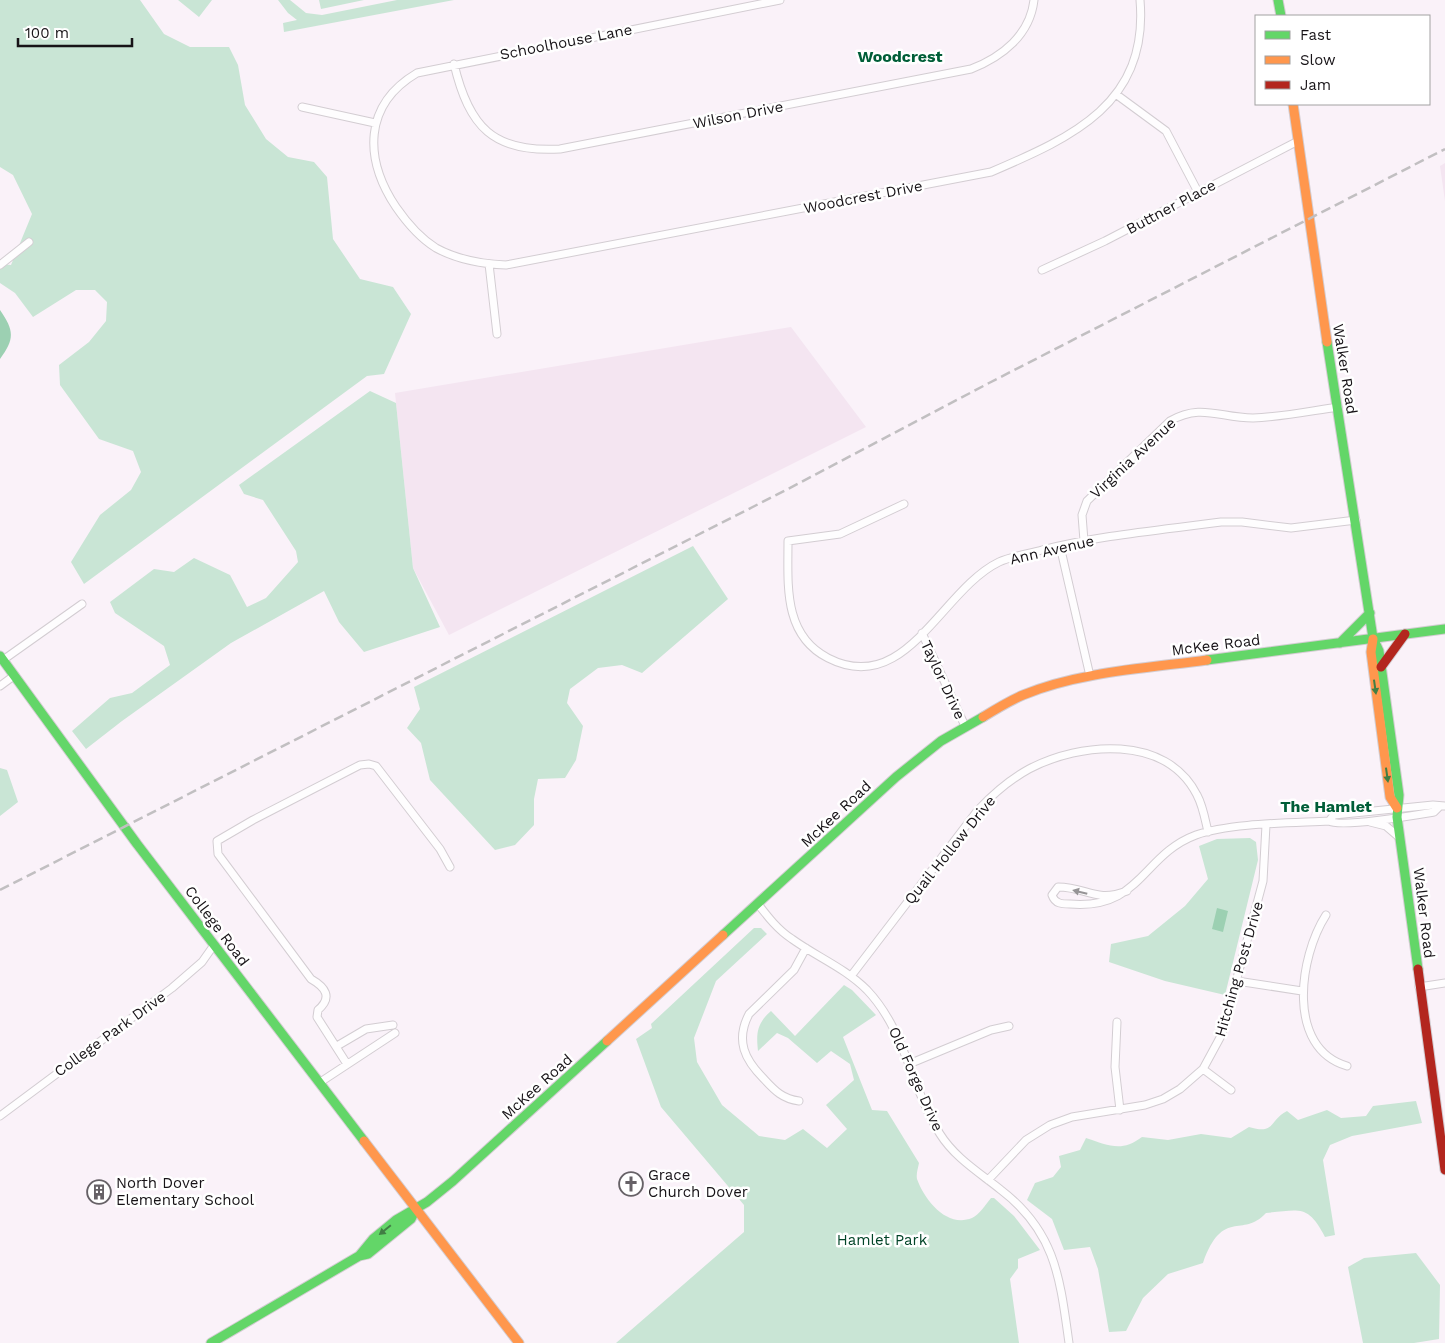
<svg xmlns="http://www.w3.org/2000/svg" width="1445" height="1343" viewBox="0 0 1445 1343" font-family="'Work Sans',sans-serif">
	<rect width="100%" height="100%" fill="#faf2f9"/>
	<path fill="#f4e5f1" d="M1445,163V201L1440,166Z
		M791,327L866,427L449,635L413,568L395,393Z"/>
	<path fill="#c9e5d5" d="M0,0H140L164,34L190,47H229L238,65L245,105L266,139L288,157L314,162L327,177L333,239L360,279L393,287L411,314L384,374L367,376L84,584L71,562L100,515L131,490L141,472L133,451L99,439L60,385L59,365L89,342L106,321L107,302L95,290H76L33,317L15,293L0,283V264L11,265L32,214L13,175L0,167Z
		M178,0H212L199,17Z
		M278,0H290L306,13L322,15L397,0H454L284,32L283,23L297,20L288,13Z
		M319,0H364L321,9Z
		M370,391L396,403L413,568L440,627L364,652L339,622L324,591L231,643L122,721L86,749L72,731L110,698L132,693L170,665L164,646L115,613L110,602L154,569L174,572L194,558L230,575L247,607L266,598L298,562L296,551L263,500L244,494L239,485Z
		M693,546L728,599L642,673L622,665L598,668L570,689L567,703L583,726L576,760L565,778L538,779L534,799V825L515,845L495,850L430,780L421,743L407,728L420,709L414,687Z
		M0,768L7,770L18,802L0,816Z
		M1250,838L1256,842L1258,860L1225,995L1165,981L1109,962L1111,944L1148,936L1185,906L1208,879L1199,846L1217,839Z
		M754,928H761L767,934L716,981L694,1038L697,1062L722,1105L759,1136L785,1140L803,1129L827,1148L847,1129L826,1105L854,1080L850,1064L831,1051L817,1063L788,1038L777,1033L758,1051C756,1033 757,1023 771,1011L795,1036L844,985L852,990L876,1015L843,1037L872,1110L887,1111L919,1163C918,1168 916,1174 917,1179C925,1201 947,1228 972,1218C979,1215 986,1204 991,1198H994L1014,1216L1040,1250L1018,1259V1268L1010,1279L1019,1343H616L744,1232V1205L661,1107L636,1039L652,1028L651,1024Z
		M1416,1101L1422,1123L1352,1136L1330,1145L1323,1160L1335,1235L1325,1237C1308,1204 1300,1210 1266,1213C1242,1239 1223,1207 1203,1263L1168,1274L1143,1298L1126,1331L1109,1332L1098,1269L1090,1247L1064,1250L1052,1219L1027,1200L1035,1183L1053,1177L1061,1167L1059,1156L1080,1150L1086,1138C1108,1145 1121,1153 1142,1137L1168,1140L1201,1134L1231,1138L1249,1127C1276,1135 1269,1120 1287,1111L1298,1120L1327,1110L1341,1118L1366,1116L1373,1106Z
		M1416,1253L1440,1285L1439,1339L1414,1343H1363L1348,1267L1364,1258Z"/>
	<path fill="#9cd0b2" d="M0,310C14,330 15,339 0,359Z
		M1217,908L1228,911L1223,932L1212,929Z"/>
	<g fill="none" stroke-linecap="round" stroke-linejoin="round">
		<g stroke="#d3cdd2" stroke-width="9">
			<path id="street" d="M780,0L417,73C363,105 364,159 396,207C407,223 420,238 436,248C458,260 482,264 506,265L991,172C1073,137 1149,103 1140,0
				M454,64C469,127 493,153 560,149L971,69C1002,57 1030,35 1034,0
				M1117,95L1166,131L1198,192
				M302,107L375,123
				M489,264L497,334
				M0,265L29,242
				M1042,270L1105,241L1298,141
				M904,504L840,534L788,541C788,585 783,635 828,658C906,698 941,590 999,562C1012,556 1028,554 1042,550C1101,535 1162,530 1221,522H1242L1291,528L1356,520
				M1084,541L1082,515L1087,501L1170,421C1201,403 1220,418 1253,418C1281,417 1310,411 1338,407
				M1060,546L1090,676
				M922,633L965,726
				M3,660L82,604
				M0,686L15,675
				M1329,821L1334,815L1433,805L1445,806
				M1370,822L1386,826L1400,838
				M1127,891C1095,903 1087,887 1058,887L1052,895C1055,904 1062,904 1070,904C1141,910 1142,855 1196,835C1229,823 1292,823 1329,821C1341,828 1416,815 1434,812L1439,807
				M758,904C768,917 778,930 792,939C817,957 845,968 867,990C906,1031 911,1088 940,1134C955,1158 980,1173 1001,1190C1056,1232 1060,1279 1069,1343
				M1326,915C1299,957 1286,1048 1347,1066
				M851,976L978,810C993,794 1009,780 1029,769C1080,742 1166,734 1197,795C1203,806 1205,819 1208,832
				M1237,981L1302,991
				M1419,987L1445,983
				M1117,1022L1115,1067L1120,1110
				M337,1046L366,1029L393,1025
				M347,1064L317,1017L318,1010C333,997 325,987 311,979L218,854L217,841L253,820L360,765L369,764L376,766L440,849L450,867
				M909,1064L991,1030L1009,1026
				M1203,1069L1231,1090
				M319,1083L395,1033
				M799,1101C783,1099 775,1091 764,1079C745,1060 735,1041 749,1014L794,970L806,948
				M0,1116L172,988L202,962L214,945
				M988,1180L1026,1140L1050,1125L1072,1117L1145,1105L1163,1099L1180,1089L1203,1069L1222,1034L1263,881L1266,825"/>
		</g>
		<g stroke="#d3cdd2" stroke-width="11">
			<path id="fast" d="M1278,0L1281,16
				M1327,342L1373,638L1379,651L1399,795L1397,817L1418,969
				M1340,643L1370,613
				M0,656L137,844L364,1141
				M1207,660L1445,629
				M723,935L896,777L941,741L983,717
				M359,1256L373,1239L396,1220L427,1202L453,1181L607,1041
				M211,1343L359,1256L368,1254L411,1219L416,1209"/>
		</g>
		<g stroke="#d3cdd2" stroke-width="11">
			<path id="slow" d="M1293,104L1327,342
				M1373,639L1371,652L1390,797L1397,808
				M983,717C996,709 1009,701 1023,695C1078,672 1148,668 1207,660
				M607,1041L723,935
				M364,1141L519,1343"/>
		</g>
		<g stroke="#d3cdd2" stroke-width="11">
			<path id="jam" d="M1381,667L1405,634
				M1418,969L1445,1170"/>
		</g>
		<use href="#street" stroke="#fefdfe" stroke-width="7"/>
		<use href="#fast" stroke="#63d668" stroke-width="9"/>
		<use href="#slow" stroke="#ff974d" stroke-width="9"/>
		<use href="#jam" stroke="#b3261e" stroke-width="9"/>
		<path stroke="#c1bfc1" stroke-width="2.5" stroke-dasharray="10 5" stroke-linecap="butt" d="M0,890L788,489L989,383L1445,149"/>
	</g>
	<defs><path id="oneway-solid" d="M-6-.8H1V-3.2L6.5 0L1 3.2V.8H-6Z" transform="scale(1.25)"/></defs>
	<g fill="#417e44">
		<use href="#oneway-solid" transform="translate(1375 687) rotate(82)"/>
		<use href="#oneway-solid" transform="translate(1387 775) rotate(82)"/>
		<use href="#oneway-solid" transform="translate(385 1230) rotate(141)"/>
	</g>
	<use fill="#969496" href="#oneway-solid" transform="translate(1080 892) rotate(-166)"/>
	<defs>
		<g id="church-ring" transform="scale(1.25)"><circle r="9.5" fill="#fff" stroke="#666166" stroke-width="1.5"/><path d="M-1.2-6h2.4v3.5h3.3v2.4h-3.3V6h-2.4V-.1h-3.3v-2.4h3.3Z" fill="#666166"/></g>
		<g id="building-ring" transform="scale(1.25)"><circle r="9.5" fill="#fff" stroke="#666166" stroke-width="1.5"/><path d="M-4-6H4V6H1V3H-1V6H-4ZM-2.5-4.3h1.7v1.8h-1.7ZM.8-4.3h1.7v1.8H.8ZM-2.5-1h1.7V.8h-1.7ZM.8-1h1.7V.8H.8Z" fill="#666166"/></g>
	</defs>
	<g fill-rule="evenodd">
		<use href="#church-ring" x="631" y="1184"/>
		<use href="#building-ring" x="99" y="1192"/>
	</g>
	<g text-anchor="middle" stroke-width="5" stroke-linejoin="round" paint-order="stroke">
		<g font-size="15" fill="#171317" stroke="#fff">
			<text transform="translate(566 42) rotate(-11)" y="5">Schoolhouse Lane</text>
			<text transform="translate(738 115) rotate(-11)" y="5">Wilson Drive</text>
			<text transform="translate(863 197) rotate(-11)" y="5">Woodcrest Drive</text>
			<text transform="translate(1171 207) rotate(-28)" y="5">Buttner Place</text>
			<text transform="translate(1345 369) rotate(81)" y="5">Walker Road</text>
			<text transform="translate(1133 458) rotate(-43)" y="5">Virginia Avenue</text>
			<text transform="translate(1052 550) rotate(-13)" y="5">Ann Avenue</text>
			<text transform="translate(1216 645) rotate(-7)" y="5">McKee Road</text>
			<text transform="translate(943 680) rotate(65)" y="5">Taylor Drive</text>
			<text transform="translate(836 814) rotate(-43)" y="5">McKee Road</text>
			<text transform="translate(950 850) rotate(-51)" y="5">Quail Hollow Drive</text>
			<text transform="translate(1424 913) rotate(83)" y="5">Walker Road</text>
			<text transform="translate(217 926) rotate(53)" y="5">College Road</text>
			<text transform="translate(1239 969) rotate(-74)" y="5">Hitching Post Drive</text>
			<text transform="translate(110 1034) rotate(-36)" y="5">College Park Drive</text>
			<text transform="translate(916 1079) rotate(66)" y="5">Old Forge Drive</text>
			<text transform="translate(537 1087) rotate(-42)" y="5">McKee Road</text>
		</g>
		<g font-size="15" fill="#171317" stroke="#fff" text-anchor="start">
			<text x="648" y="1180">Grace<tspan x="648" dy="17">Church Dover</tspan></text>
			<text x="116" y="1188">North Dover<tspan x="116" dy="17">Elementary School</tspan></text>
		</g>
		<g font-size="15" fill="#024428" stroke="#fff">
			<text x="882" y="1245">Hamlet Park</text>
		</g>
		<g font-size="16" font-weight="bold" fill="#005e38" stroke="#fff">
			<text x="900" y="62">Woodcrest</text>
			<text x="1326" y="812">The Hamlet</text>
		</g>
	</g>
	<rect x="1255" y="15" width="175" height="90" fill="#ffffff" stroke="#a2a1a2"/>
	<rect x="1265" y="31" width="25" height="8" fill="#63d668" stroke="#a2a1a2"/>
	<text x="1300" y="40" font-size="15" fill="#171317">Fast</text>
	<rect x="1265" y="56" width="25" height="8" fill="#ff974d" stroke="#a2a1a2"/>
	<text x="1300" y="65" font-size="15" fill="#171317">Slow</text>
	<rect x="1265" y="81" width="25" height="8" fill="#b3261e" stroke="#a2a1a2"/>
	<text x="1300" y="90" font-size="15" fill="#171317">Jam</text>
	<path d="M18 38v8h114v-8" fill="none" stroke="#171317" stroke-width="2.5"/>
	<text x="25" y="38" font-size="15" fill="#171317" stroke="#ffffff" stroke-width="4" paint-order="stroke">100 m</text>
</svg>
